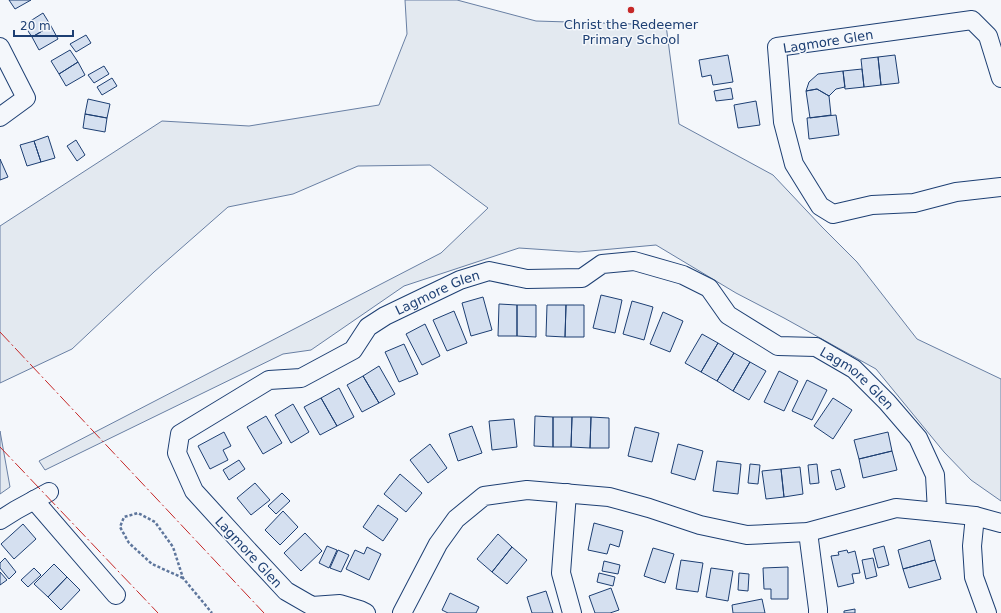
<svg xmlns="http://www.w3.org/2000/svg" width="1001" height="613" viewBox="0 0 1001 613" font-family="'DejaVu Sans',sans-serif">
	<rect width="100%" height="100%" fill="#f4f7fb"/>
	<path fill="#e3e9f0" stroke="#687fa3" d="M405,0H457L536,21L666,25L679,124L773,175L822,227L857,262L917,339L1001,379V501L971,480L944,452L876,369L784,318L736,293L656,245L579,252L519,248L404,286L311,350L283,354L45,470L39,461L441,253L488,208L430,165L358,166L293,194L228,207L154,272L72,349L0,383V226L162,121L249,126L379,105L407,34Z
		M0,431L10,487L0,494Z"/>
	<path fill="#d5e0f0" stroke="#1d3f73" d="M9,0H31L15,9Z
		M43,13L51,26L32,37L24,25Z
		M51,26L58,39L39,50L32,37Z
		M86,35L91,43L76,52L70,44Z
		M70,50L78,62L59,74L51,61Z
		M728,55L733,82L713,85L711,75L702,77L699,60Z
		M895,55L899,83L881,85L878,57Z
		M878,57L881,85L864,87L861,59Z
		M78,62L85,75L66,86L59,74Z
		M104,66L109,74L94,83L88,75Z
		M862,69L864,87L845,89L843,71Z
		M843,71L845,87L836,89L829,96L817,89L806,91L809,82L818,74Z
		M112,78L117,86L102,95L97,87Z
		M731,88L733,99L716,101L714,91Z
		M817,89L829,96L831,115L810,118L806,91Z
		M88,99L110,104L107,118L85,114Z
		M756,101L760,125L738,128L734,105Z
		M85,114L107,118L105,132L83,128Z
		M836,115L839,135L809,139L807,118Z
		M48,136L55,158L41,162L34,141Z
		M76,140L85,155L77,161L67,146Z
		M34,141L41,162L27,166L20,145Z
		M0,159L8,177L0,180Z
		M601,295L622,300L615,333L593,328Z
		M483,297L492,330L471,336L462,303Z
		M632,301L653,307L644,340L623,334Z
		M499,304L517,305V336H498Z
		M517,305H536V337L517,336Z
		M547,305H566L565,337L546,336Z
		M566,305H584V337H565Z
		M454,311L467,343L447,351L433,320Z
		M663,312L683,321L670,352L650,344Z
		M425,324L440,356L422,365L406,334Z
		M702,334L718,343L701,372L685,363Z
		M718,343L734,353L717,381L701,372Z
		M404,344L418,374L399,382L385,352Z
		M734,353L750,362L733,391L717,381Z
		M750,362L766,371L749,400L733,391Z
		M379,366L395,394L379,403L363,376Z
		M779,371L798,381L784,411L764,402Z
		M363,376L379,403L362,412L347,385Z
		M807,380L827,390L812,420L792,411Z
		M339,388L354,417L337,426L321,398Z
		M321,398L337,426L320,435L304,407Z
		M833,398L852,410L833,439L814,426Z
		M293,404L309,432L291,443L275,415Z
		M266,416L282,443L263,454L247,427Z
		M535,416L553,417V447L534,446Z
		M553,417H572L571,447H553Z
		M572,417H591L590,448L571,447Z
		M591,417L609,418V448H590Z
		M514,419L517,447L492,450L489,421Z
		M472,426L482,453L458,461L449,434Z
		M635,427L659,433L652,462L628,456Z
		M224,432L231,446L223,450L228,460L210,469L198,446Z
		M888,432L892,451L859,459L854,440Z
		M430,444L447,468L428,483L410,460Z
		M678,444L703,451L695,480L671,473Z
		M892,451L897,470L863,478L859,459Z
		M239,460L245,469L229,480L223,470Z
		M717,461L741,464L738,494L713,491Z
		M750,464L760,465L758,484L748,483Z
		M817,464L819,483L810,484L808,465Z
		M800,467L803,494L784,497L781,469Z
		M781,469L784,497L766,499L762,471Z
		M840,469L845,487L836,490L831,471Z
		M400,474L422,493L406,512L384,494Z
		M255,483L270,500L251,515L237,498Z
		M282,493L290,501L276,514L268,506Z
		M378,505L398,519L383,541L363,527Z
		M283,511L298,527L280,545L265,530Z
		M594,523L623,531L619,547L610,544L607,554L588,550Z
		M23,524L36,539L14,559L1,544Z
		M305,533L322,551L301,571L284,553Z
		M498,534L512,547L492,572L477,559Z
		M930,540L935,560L903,569L898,550Z
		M327,546L337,550L329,568L319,563Z
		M884,546L889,565L878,568L873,549Z
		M367,547L381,554L369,580L346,569L355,550L364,554Z
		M512,547L527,560L507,584L492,572Z
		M653,548L674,554L665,583L644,576Z
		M338,550L349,555L341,572L330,568Z
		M847,550L848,553L855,551L860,573L852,574L854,583L838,587L831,556L839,555L838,552Z
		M5,558L16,572L9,579L0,568V563Z
		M873,558L877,576L866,579L862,560Z
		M681,560L703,563L698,592L676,589Z
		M935,560L941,579L909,588L903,569Z
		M604,561L620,565L618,574L602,571Z
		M54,564L67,577L48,597L34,584Z
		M788,567V599H771V589H764L763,568Z
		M34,568L41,575L28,587L21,580Z
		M711,568L733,571L728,601L706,597Z
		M0,572L7,580L0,585Z
		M599,573L615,577L613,586L597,582Z
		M739,573L749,574L748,591L738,590Z
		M67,577L80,590L61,610L48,597Z
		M611,588L619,610L610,613H595L589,596Z
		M546,591L553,613H532L527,597Z
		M450,593L479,607L476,613H448L442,610Z
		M762,599L765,613H733L732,605Z
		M855,609V613H844V611Z"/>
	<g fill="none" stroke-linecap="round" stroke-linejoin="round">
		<g stroke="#1d3f73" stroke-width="20">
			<g id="minor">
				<path d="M0,47L26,98L0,117"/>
				<path d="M1001,78L988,36L972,20L777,47L783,122L794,164L820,206L833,214L872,205L914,203L956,192L1001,187"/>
				<path d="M567,493L561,573L572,613"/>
				<path d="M34,500L116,595"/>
				<path d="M975,516L972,546L974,577L987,613"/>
				<path d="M0,520L16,510L49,492"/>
				<path d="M808,532L818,609V613"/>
				<path id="s1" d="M366,613L360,610L340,604L312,606L286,591L245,547L194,491L177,453L180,434L269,380L301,378L353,350L368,327L385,316L460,280L489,271L527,279L582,278L602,264L634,261L683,275L709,288L728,315L778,346L816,347L854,369L887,402L918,438L935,475L937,512"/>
				<path d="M402,613L438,544L456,519L484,496L527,490L609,497L649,508L700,525L747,535L808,532L896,508L937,512L975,516L1001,523"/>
			</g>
		</g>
		<path stroke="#5e769c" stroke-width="2.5" stroke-dasharray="3 2" stroke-linecap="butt" d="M183,578L152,564L129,543L120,527L124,517L138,513L155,522L173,547L183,578L212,613"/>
		<use href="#minor" stroke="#f4f7fb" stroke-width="18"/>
		<path stroke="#c62828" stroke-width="1" stroke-dasharray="14 3 2 3" stroke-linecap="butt" d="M0,332L264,613
			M0,447L158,613"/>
	</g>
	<circle fill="#c62828" stroke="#f4f7fb" stroke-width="1.5" cx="631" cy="10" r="4"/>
	<g text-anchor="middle" stroke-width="3" stroke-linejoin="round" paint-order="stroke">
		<g font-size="13" fill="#1d3f73" stroke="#f4f7fb">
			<text x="631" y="29">Christ the Redeemer<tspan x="631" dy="15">Primary School</tspan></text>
		</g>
		<g font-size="13" fill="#1d3f73" stroke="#f4f7fb">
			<text transform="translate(828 41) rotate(-9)" y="5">Lagmore Glen</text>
			<text dy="5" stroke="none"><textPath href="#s1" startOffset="583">Lagmore Glen</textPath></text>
			<text dy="5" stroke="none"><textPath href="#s1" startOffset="1051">Lagmore Glen</textPath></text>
			<text transform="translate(249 552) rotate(47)" y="5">Lagmore Glen</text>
		</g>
	</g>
	<path d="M14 30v6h59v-6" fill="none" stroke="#1d3f73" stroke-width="2"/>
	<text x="20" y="30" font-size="12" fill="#1d3f73" stroke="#f4f7fb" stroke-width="3" paint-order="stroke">20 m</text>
</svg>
